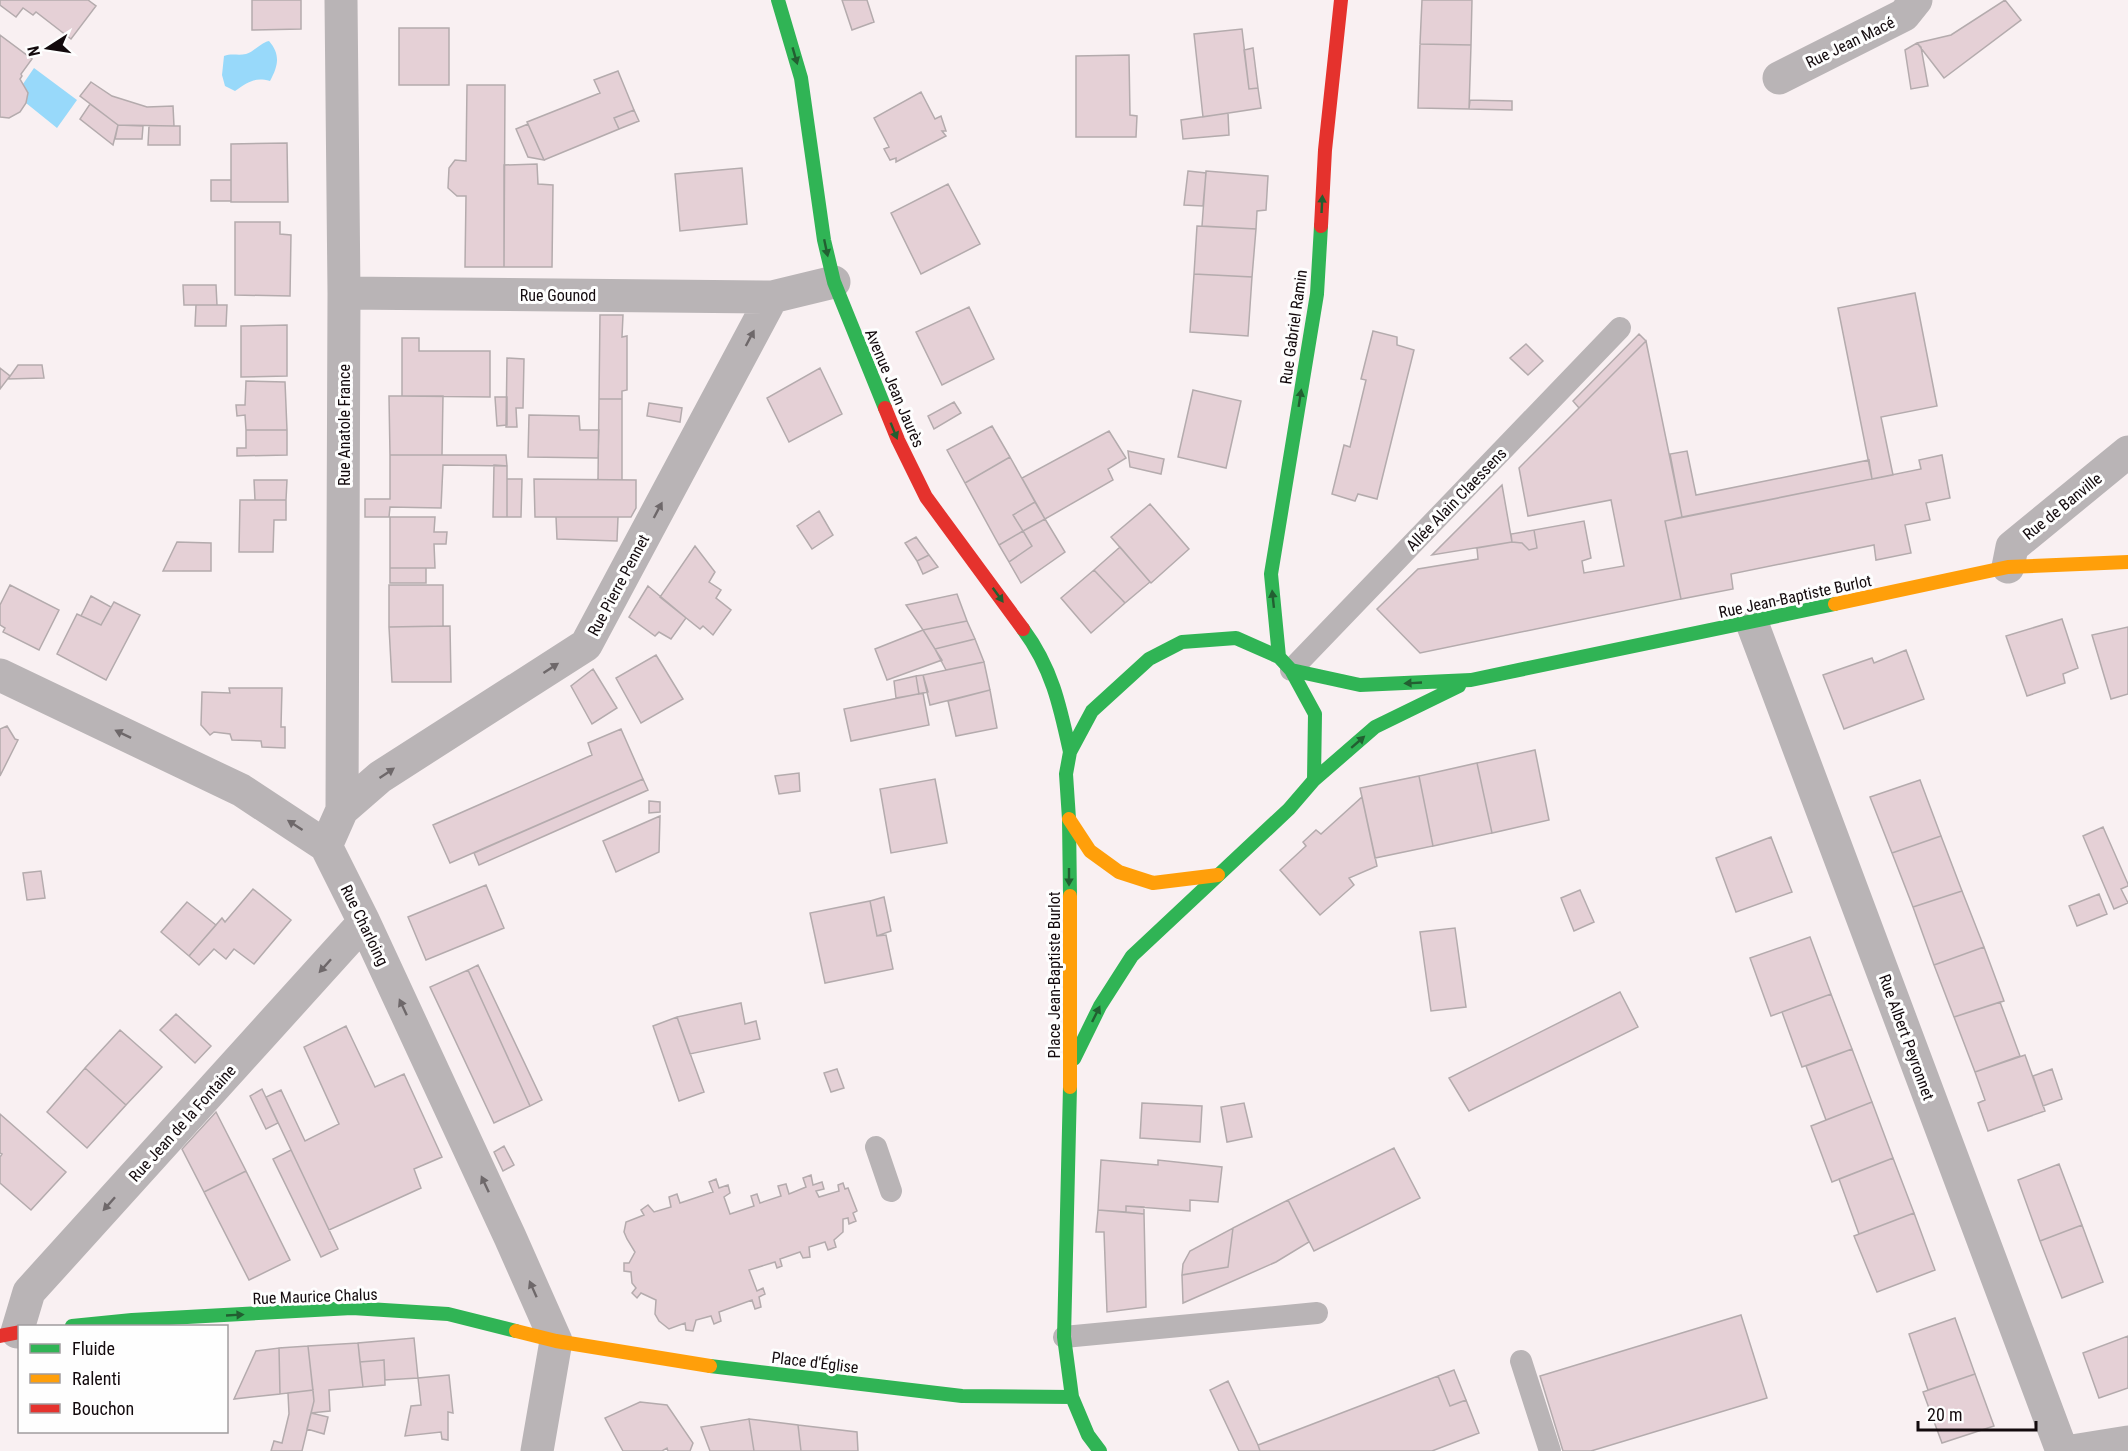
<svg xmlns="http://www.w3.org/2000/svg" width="2128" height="1451" viewBox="0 0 2128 1451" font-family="'Roboto Condensed',sans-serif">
	<rect width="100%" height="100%" fill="#f9f0f2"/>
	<path fill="#98d9fa" d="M269,41C281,55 278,66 270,81C254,77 248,82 235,91L225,86L222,75L224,56C232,53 238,56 246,54C254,52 260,43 269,41Z
		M34,68L77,100L57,128L26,103L28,93L23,84Z"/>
	<path fill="#e5d0d6" stroke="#b4abad" stroke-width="1.5" d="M0,0H88L96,6L71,39L36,12L33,15L23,8L16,17L0,5Z
		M252,0H301V29L252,30Z
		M842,0H867L874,22L852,30Z
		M1422,0H1472L1471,45L1420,44Z
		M2005,0L2021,20L1944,78L1917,43L1951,35Z
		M399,28H449V85H399Z
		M1242,29L1249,89L1258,88L1261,108L1203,117L1194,34Z
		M0,35L32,59L21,74L22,76L20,79L28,93L26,103L20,112L9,118L0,117Z
		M1917,43L1921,47L1928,86L1911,89L1905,50Z
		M1420,44L1471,45L1469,109L1418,108Z
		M1253,48L1258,88L1249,89L1244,50Z
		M1129,55L1130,115L1137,116L1136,137H1076V56Z
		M618,71L634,110L614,118L619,129L544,160L527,122L600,93L594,80Z
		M91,82L112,96L147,107L173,106L174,126L118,125L80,96Z
		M467,85H505L504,267H465L466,196H457L448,188L449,168L455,160L466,161Z
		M921,92L935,119L941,116L946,131H942L946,136L896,162V158L890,160L884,149L889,147L874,118Z
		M1470,100L1512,101V110L1469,109Z
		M90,104L118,125L113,145L80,119Z
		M634,110L639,121L619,129L614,118Z
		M1228,113L1229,135L1183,139L1181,120Z
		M528,124L544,160L528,157L516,129Z
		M118,125L143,126L142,139H115Z
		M149,126H180V145H148Z
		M287,143L288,202H231V144Z
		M537,164L538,184L553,185L552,267H504V165Z
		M742,168L747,224L680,231L675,174Z
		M1188,171L1206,173L1203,206L1184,205Z
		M1206,171L1268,176L1266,210L1257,211L1256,229L1202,226Z
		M211,180H231V201H211Z
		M948,184L980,244L921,274L891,213Z
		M235,222H280V234L291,235L290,296L235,295Z
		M1197,226L1256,229L1252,277L1194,274Z
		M1194,274L1252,277L1248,336L1190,332Z
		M183,285H216L217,305H184Z
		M1915,293L1937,406L1881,417L1893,475L1872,479L1838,308Z
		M196,305H227L226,326H195Z
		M969,307L994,359L942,385L916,332Z
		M600,315H623L622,337L627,336V390L622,391V399H599Z
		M287,325V376L241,377V326Z
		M1373,331L1397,337V345L1414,350L1377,499L1358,494L1355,501L1332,494L1344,445L1350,447L1366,380L1361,379Z
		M1639,334L1646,341L1579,408L1573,401Z
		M402,338H419V351H490V397L402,396Z
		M1646,341L1682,517L1665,521L1681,599L1420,653L1377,609L1418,569L1478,559L1477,548L1512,542L1522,543L1529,550L1537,548L1534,530L1584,521L1591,558L1582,561L1584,573L1624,566L1611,500L1528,516L1519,468Z
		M1526,344L1543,361L1528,375L1510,358Z
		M507,358L524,359L523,408H516L517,427H506Z
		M18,365H42L44,378L8,379Z
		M0,368L10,376L0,389Z
		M820,368L842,414L789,442L767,398Z
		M246,381L285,382L287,430H246L245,415L237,416L236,405H245Z
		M1193,390L1241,401L1226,468L1178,457Z
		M389,396H443L442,455H390Z
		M495,397H507V425L497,426Z
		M599,399H622V480H598Z
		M954,402L961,413L934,429L928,416Z
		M649,403L682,408L680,422L647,416Z
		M529,415L579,416L580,430H599L598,458L528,457Z
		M992,426L1010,457L965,483L947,450Z
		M246,430H287V455L237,456V448H246Z
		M1109,431L1126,458L1108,469L1113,480L1045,519L1022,478Z
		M1128,451L1164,459L1161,474L1130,467Z
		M1687,451L1696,495L1869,460L1872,479L1682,517L1670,454Z
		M390,455H506L507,466L443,465L441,508L390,507L389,517H365V499H390Z
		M1942,455L1950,498L1926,503L1930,520L1905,525L1911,553L1876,560L1874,545L1731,574L1733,589L1681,599L1665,521L1921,469L1919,460Z
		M1010,457L1035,502L1013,515L1023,531L999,545L965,483Z
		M494,465L507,466V517H493Z
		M507,479H522L521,517H507Z
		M534,479L636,480V508L631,517H535Z
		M254,480H287L286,500H255Z
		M1502,485L1512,542L1432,555Z
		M240,500H286V520H274L273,552H239Z
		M1035,502L1045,519L1023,531L1013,515Z
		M1150,504L1189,549L1151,583L1111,537Z
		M819,511L833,535L812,549L797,526Z
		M390,517H435L434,532H447L446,544H434L435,568H390Z
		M556,517H618L617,541L557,539Z
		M1045,519L1065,552L1021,583L1009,562L1032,546L1023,531Z
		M1534,530L1537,548L1529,550L1522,543L1512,542L1511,534Z
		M1023,531L1032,546L1009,562L999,545Z
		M916,537L929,555L917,561L905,543Z
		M177,542L211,543V571H163Z
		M695,546L715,572L709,582L721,590L716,598L731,610L713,635L703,626L700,629L660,597Z
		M1120,547L1150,582L1125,603L1094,570Z
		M929,555L938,567L923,574L917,561Z
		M390,568H426V583H390Z
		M1094,570L1125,603L1091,633L1061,598Z
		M10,585L59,610L39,650L3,632L5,628L0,625V605Z
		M389,585H443V626L389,627Z
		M648,586L686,618L671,639L659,632L655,636L629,617Z
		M957,594L967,621L923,630L906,605Z
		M91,596L111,607L101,625L81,616Z
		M114,602L140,615L106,680L57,654L77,614L101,625Z
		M2062,619L2078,668L2063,674L2065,683L2027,696L2006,636Z
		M967,621L975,639L935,649L923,630Z
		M450,626L451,682H392L389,627Z
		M2128,627V694L2111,699L2092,635Z
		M923,630L942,660L887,680L875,649Z
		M975,639L984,662L946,670L935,649Z
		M1906,650L1924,699L1844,729L1823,675L1872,658L1874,663Z
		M656,655L683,699L641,723L616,678Z
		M984,662L990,690L930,705L923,675Z
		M593,669L617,708L592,724L571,686Z
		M923,675L928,692L919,694L916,676Z
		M916,676L919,694L896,698L894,681Z
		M229,688H282L281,727H285V748L262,747L261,741L232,740L230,734L214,732L210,735L201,725L202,692L230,693Z
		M990,690L997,728L956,736L948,701Z
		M923,693L929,725L851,741L844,709Z
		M7,726L15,739L18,740L0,776V729Z
		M621,729L643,779L450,863L433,825L592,755L588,743Z
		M1535,750L1549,820L1492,833L1477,763Z
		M1477,763L1492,833L1433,846L1419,776Z
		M799,773L800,791L779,794L775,776Z
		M1419,776L1433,846L1375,858L1360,788Z
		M643,779L648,790L479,865L474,853Z
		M935,779L947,843L891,853L880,789Z
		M1920,780L1941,836L1892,853L1870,797Z
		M1362,797L1377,866L1349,878L1354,885L1320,915L1280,870L1306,846L1303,842L1316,830L1321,834Z
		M649,801L660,802V812L649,813Z
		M660,816L659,852L616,872L603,841Z
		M2103,827L2128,884V886L2121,889L2128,903L2114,909L2083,836Z
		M1941,836L1962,891L1913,907L1892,853Z
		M1771,837L1792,892L1736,912L1716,858Z
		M41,871L45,898L27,900L23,873Z
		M486,885L504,928L426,960L408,917Z
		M253,889L291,920L254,964L234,949L226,959L214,949L199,965L189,956L222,918L225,922Z
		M1580,890L1594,922L1574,931L1561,898Z
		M1962,891L1984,947L1934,965L1913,907Z
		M2099,894L2107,914L2077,926L2069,906Z
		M884,897L891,931L877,936L870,901Z
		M870,901L877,936L886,935L893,969L825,983L810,913Z
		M187,902L216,925L189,956L161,932Z
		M1455,928L1466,1007L1431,1011L1420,932Z
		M1810,937L1831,994L1771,1016L1750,958Z
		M1984,947L2004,1001L1954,1017L1934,965Z
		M478,965L542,1100L530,1106L468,970Z
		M468,970L530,1106L494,1123L430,987Z
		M1620,992L1638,1027L1469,1111L1449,1078Z
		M1831,994L1852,1049L1802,1067L1782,1012Z
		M2000,1002L2020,1056L1975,1072L1954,1017Z
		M741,1003L745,1024L756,1021L760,1039L690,1054L677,1017Z
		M176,1014L211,1046L195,1063L160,1030Z
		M677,1017L704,1092L679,1101L653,1026Z
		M346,1026L375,1087L404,1074L442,1157L414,1169L421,1188L329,1230L266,1097L281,1090L305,1141L339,1124L304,1047Z
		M120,1030L162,1067L126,1105L85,1068Z
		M1852,1049L1872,1102L1826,1120L1806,1066Z
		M2025,1055L2045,1111L1988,1131L1978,1103L1985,1100L1975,1072Z
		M85,1068L126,1105L87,1148L47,1112Z
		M837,1069L844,1088L831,1092L824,1073Z
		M2052,1069L2062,1099L2043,1106L2033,1076Z
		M262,1089L278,1123L266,1129L250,1096Z
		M1872,1102L1893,1158L1832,1182L1811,1126Z
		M1142,1103L1202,1106L1200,1142L1140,1138Z
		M1244,1103L1252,1137L1227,1142L1221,1107Z
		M216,1112L246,1171L204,1192L182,1149Z
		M0,1114L66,1172L31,1210L0,1183V1157L2,1154L0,1153Z
		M504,1146L514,1165L503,1171L494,1152Z
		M1394,1148L1420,1198L1314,1251L1288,1200Z
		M291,1150L338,1249L321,1257L273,1159Z
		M1893,1158L1914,1213L1859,1234L1839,1179Z
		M1101,1160L1158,1165V1160L1222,1167L1218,1202L1190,1200V1211L1126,1206V1212L1098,1210Z
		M2059,1164L2082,1225L2040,1241L2018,1180Z
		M246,1171L290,1260L249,1280L204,1192Z
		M811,1175L813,1185L822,1182L824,1189L816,1191L819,1197L839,1191L838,1185L843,1183L845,1189L848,1188L857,1211L853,1213L856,1221L849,1224L848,1218L843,1219V1232L834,1240L836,1247L828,1250L825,1242L809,1247L810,1257L803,1258L800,1252L780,1259L782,1266L777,1268L775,1262L749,1270L757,1291L763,1288L765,1294L759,1297L761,1307L755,1309L752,1300L719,1312L721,1321L714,1324L711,1316L696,1320L693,1331L686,1330L685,1323L669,1329L659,1321L655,1314L656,1300L641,1293L637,1298L632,1293L636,1288L632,1283L631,1272L624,1271V1263H629L635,1252L627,1239L624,1232L626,1222L644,1215L641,1210L648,1205L654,1212L671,1207L669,1197L677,1194L680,1203L713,1192L709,1182L716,1179L719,1188L728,1185L730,1193L724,1197L730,1214L754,1206L751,1196L757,1194L760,1203L781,1196L778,1186L786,1184L789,1194L806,1187L803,1178Z
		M1288,1200L1309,1242L1276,1262L1183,1303L1182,1275L1228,1267L1233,1228Z
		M1126,1206L1144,1207V1214L1126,1212Z
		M1098,1210L1144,1214L1146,1307L1107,1312L1104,1232H1096Z
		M1914,1213L1935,1270L1877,1292L1854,1236Z
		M2082,1225L2103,1282L2062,1298L2040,1241Z
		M1233,1228L1228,1267L1182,1275L1183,1264L1190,1251Z
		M1741,1315L1767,1398L1591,1451H1563L1540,1376Z
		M1955,1318L1975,1374L1928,1390L1909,1334Z
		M2128,1336V1388L2099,1398L2083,1353Z
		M414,1338L418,1378L385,1380L384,1360L360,1362L358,1343Z
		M358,1343L363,1387L329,1390L330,1411L311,1413L314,1401L308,1346Z
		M308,1346L313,1390L280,1394L279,1348Z
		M279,1348L280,1394L234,1399L256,1351Z
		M384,1360L385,1385L363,1387L360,1362Z
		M1454,1370L1466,1400L1450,1406L1438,1376Z
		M1975,1374L1994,1426L1942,1443L1923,1392Z
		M449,1375L453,1413L448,1412V1440L442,1439L441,1432L405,1436L411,1406L421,1405L418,1378Z
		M1438,1376L1450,1406L1466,1400L1479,1433L1432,1451H1260L1258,1445Z
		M1228,1381L1258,1445L1260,1451H1239L1210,1390Z
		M313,1390L314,1401L302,1451H271L274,1441L282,1443L289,1414L288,1393Z
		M640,1402L667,1405L693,1443L690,1451H668L667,1448L662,1451H623L605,1418Z
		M311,1413L328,1417L324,1434L307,1429Z
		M749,1419L754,1451H710L701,1427Z
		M749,1419L798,1425L801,1451H754Z
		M798,1425L857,1432L858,1451H801Z"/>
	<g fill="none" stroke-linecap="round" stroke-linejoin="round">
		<path stroke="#b9b4b6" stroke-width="22" d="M1291,670L1620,328
			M876,1147L891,1191
			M1064,1337L1317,1313
			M1521,1361L1550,1451"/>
		<path stroke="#b9b4b6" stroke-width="33" d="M1779,78L1904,15L1916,0
			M344,293L772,297L834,282
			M2008,567L2012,547L2128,452
			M1752,623L2062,1451
			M0,675L241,790L326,846L364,922L510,1237L556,1341L537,1451
			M342,810L380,777L586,645L772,297
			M326,846L342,810L344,293L341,0
			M17,1332L29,1292L364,922
			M2072,1451L2128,1442"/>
		<path stroke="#30b455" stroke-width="14" d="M778,0L801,78L824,240L834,282L885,408
			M1023,629C1052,668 1060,706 1070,752
			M1279,657L1271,574L1317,294L1321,226
			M1291,670L1360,685L1471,680L1835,604
			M1070,896L1069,819L1066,774L1070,752L1092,711L1149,659L1182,642L1236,638L1279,657L1291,670L1315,714L1314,780
			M1074,1059L1100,1006L1132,956L1289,809L1314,780L1375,727L1459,686
			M1070,1087L1064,1337L1072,1397L1088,1435L1100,1451
			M72,1326L132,1320L352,1308L448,1314L516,1331
			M710,1366L962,1396L1072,1397"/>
		<path stroke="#ff9f0a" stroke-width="14" d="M1835,604L2008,567L2128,562
			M1069,819L1090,851L1119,872L1153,883L1218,875
			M1070,896V1087
			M516,1331L556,1341L710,1366"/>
		<path stroke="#e5322d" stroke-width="14" d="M1321,226L1325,150L1341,0
			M885,408L898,440L926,497L1023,629
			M0,1336L20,1332"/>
	</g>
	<defs><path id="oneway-solid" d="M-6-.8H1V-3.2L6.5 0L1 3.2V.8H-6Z" transform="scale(1.5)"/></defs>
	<g fill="#225f31">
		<use href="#oneway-solid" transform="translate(795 56) rotate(74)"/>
		<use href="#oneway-solid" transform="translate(1322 204) rotate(-87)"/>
		<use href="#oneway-solid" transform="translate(826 248) rotate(78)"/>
		<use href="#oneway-solid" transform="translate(1300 398) rotate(-81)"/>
		<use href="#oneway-solid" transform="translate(894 431) rotate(68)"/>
		<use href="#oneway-solid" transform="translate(998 595) rotate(54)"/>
		<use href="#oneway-solid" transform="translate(1273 599) rotate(-96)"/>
		<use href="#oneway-solid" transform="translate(1413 683) rotate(177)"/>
		<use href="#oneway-solid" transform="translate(1358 742) rotate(-41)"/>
		<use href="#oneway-solid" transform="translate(1069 877) rotate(90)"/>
		<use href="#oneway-solid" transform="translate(1096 1014) rotate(-64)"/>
		<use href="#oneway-solid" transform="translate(235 1315) rotate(-3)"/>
	</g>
	<g fill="#6e686a">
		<use href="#oneway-solid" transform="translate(750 338) rotate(-62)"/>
		<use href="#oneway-solid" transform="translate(658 510) rotate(-62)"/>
		<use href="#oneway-solid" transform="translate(551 668) rotate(-33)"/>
		<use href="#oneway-solid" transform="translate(123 734) rotate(-154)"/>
		<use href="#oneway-solid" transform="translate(387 773) rotate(-34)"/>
		<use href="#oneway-solid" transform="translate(295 825) rotate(-147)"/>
		<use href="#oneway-solid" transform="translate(325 966) rotate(132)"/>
		<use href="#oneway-solid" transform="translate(403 1007) rotate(-115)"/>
		<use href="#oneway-solid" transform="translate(485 1184) rotate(-115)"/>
		<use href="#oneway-solid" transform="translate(109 1204) rotate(132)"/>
		<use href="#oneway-solid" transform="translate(533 1289) rotate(-114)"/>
	</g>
	<g text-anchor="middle" stroke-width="6" stroke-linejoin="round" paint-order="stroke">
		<g font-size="16" fill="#130a0d" stroke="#fefefe">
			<text transform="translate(1850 42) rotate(-26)" y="6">Rue Jean Macé</text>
			<text x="558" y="301">Rue Gounod</text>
			<text transform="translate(1293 327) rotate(-82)" y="6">Rue Gabriel Ramin</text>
			<text transform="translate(895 388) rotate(67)" y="6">Avenue Jean Jaurès</text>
			<text transform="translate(344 425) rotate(-90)" y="6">Rue Anatole France</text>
			<text transform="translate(1456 499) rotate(-46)" y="6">Allée Alain Claessens</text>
			<text transform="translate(2062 506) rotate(-39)" y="6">Rue de Banville</text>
			<text transform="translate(618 585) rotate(-62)" y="6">Rue Pierre Pennet</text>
			<text transform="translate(1795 596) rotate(-12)" y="6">Rue Jean-Baptiste Burlot</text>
			<text transform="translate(365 925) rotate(64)" y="6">Rue Charloing</text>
			<text transform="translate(1054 975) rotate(-90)" y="6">Place Jean-Baptiste Burlot</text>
			<text transform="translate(1907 1037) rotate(70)" y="6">Rue Albert Peyronnet</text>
			<text transform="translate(182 1123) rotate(-48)" y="6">Rue Jean de la Fontaine</text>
			<text transform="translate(315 1296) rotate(-2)" y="6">Rue Maurice Chalus</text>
			<text transform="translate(815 1362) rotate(7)" y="6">Place d'Église</text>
		</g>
	</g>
	<rect x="18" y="1325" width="210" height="108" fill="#fefefe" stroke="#a09c9e" stroke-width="1.5"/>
	<rect x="30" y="1344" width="30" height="9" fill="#30b455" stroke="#a09c9e" stroke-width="1.5"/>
	<text x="72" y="1355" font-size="18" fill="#130a0d">Fluide</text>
	<rect x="30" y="1374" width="30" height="9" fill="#ff9f0a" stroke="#a09c9e" stroke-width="1.5"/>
	<text x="72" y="1385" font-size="18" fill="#130a0d">Ralenti</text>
	<rect x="30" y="1404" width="30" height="9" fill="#e5322d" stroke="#a09c9e" stroke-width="1.5"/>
	<text x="72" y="1415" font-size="18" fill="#130a0d">Bouchon</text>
	<g transform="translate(48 48) rotate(258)" stroke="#fefefe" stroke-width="4.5" paint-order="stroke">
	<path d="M0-4.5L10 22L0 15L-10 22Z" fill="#130a0d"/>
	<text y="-9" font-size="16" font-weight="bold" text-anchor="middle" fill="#130a0d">N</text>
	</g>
	<path d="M1918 1421v9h118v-9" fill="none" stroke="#130a0d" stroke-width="3"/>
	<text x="1927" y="1421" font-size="18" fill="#130a0d" stroke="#fefefe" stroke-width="4.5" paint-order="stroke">20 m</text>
</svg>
